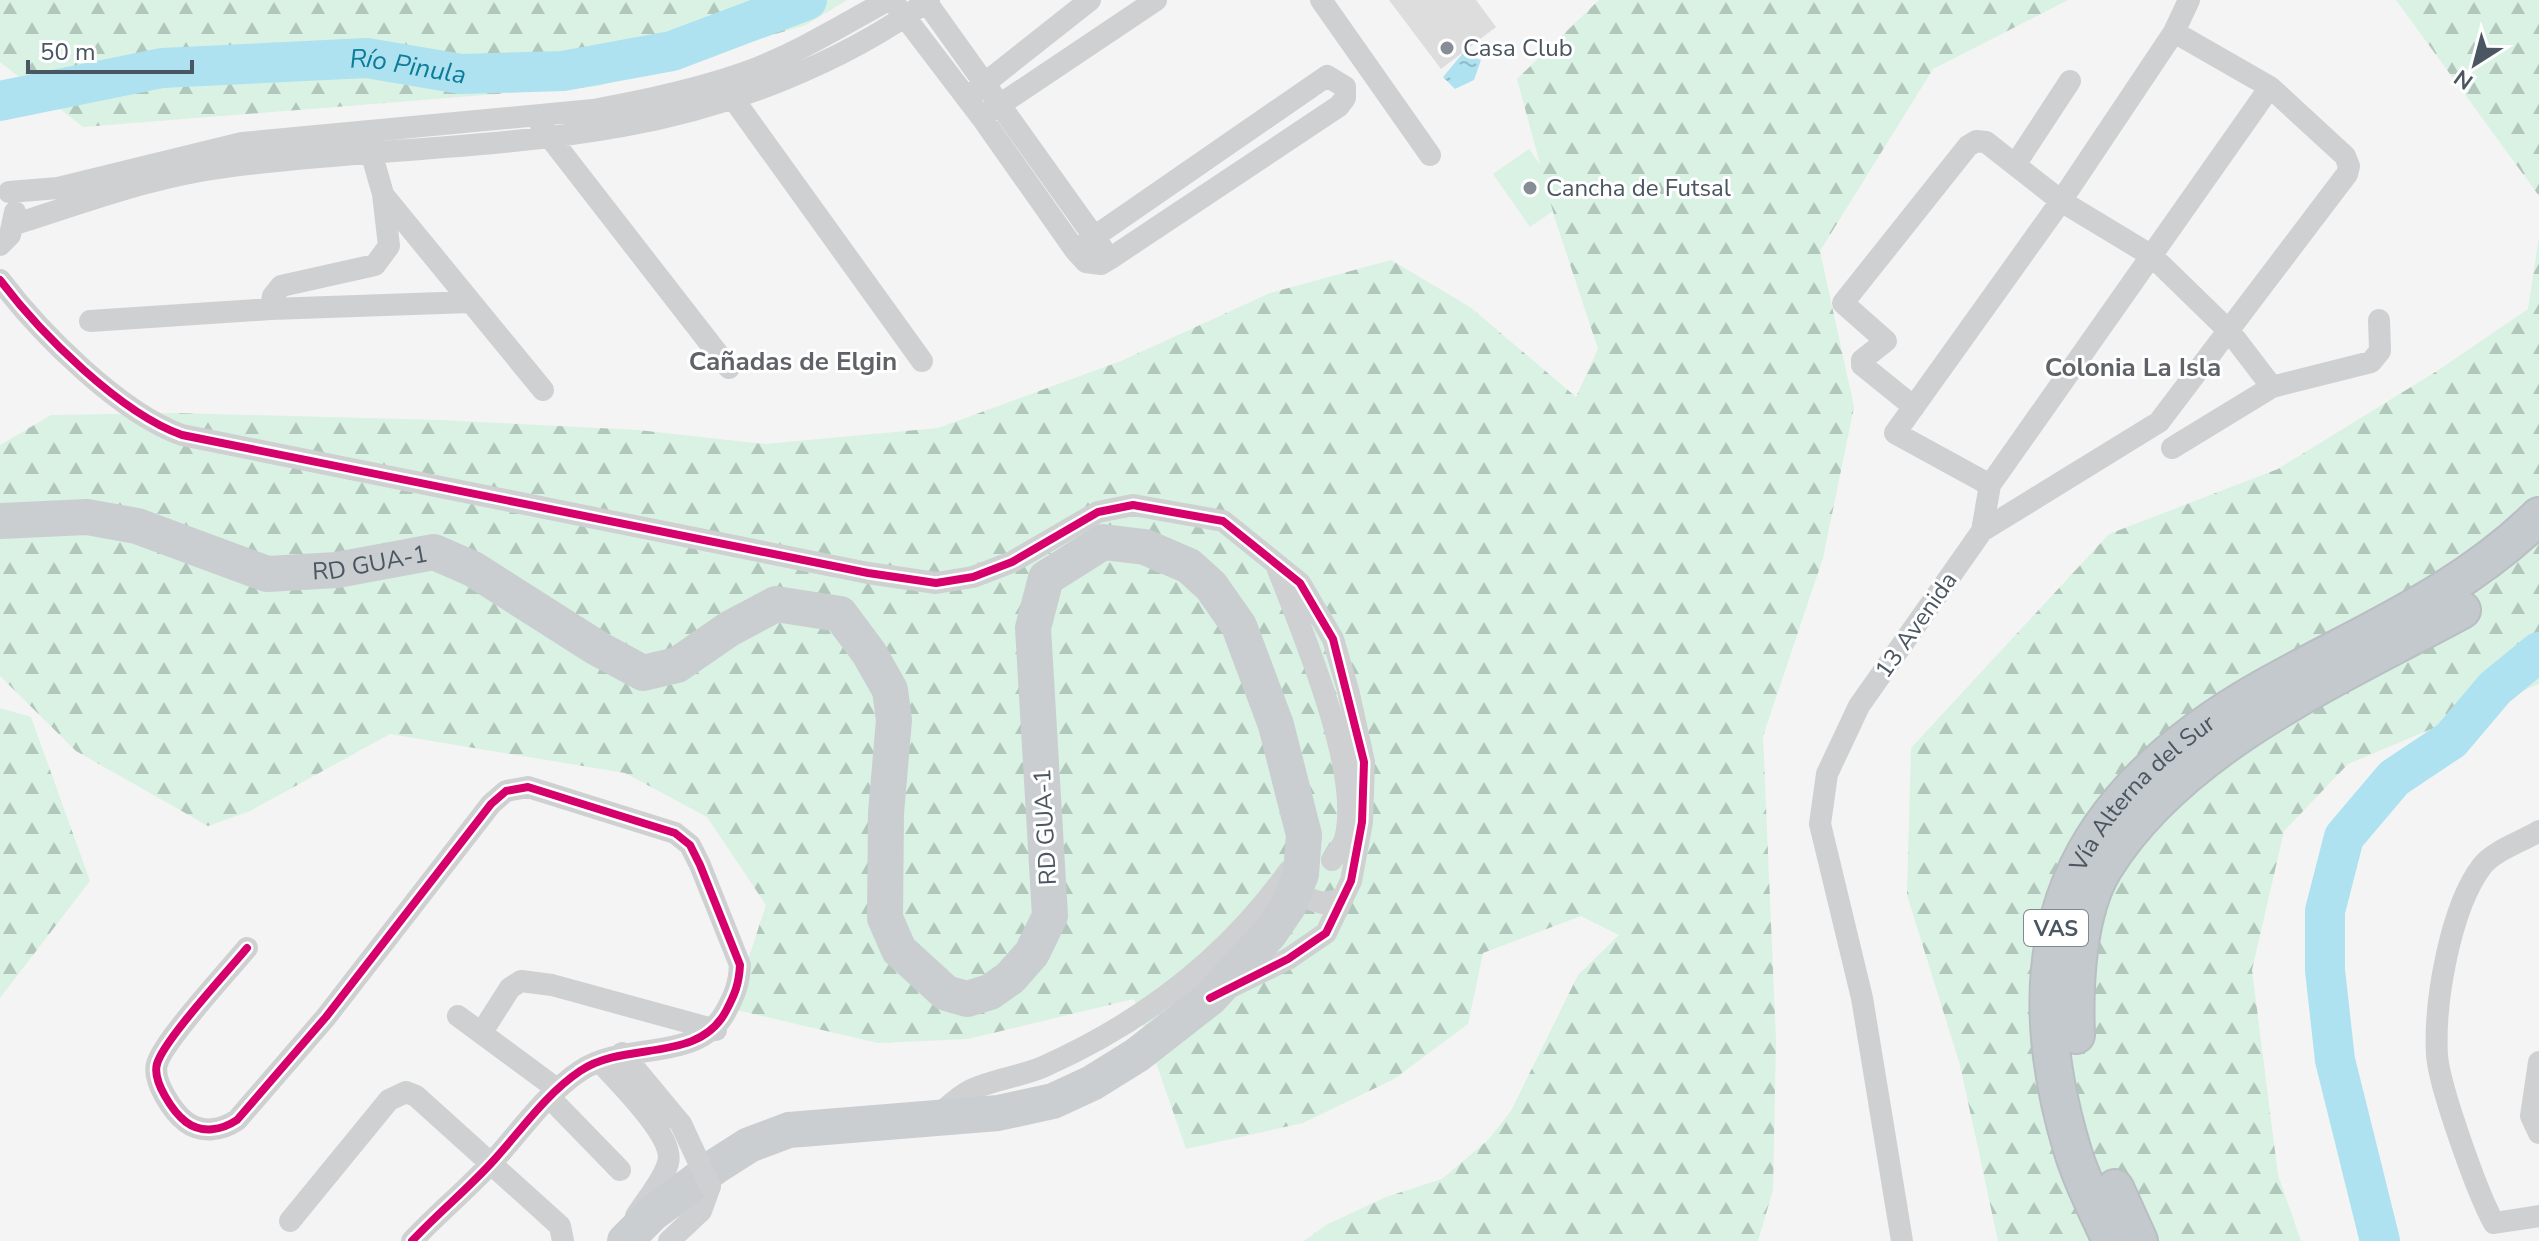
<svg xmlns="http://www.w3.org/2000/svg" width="2539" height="1241" viewBox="0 0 2539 1241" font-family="'Nunito Sans',sans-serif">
	<defs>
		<pattern id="forest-firs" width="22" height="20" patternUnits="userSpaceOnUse" patternTransform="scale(2)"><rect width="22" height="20" fill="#d9f2e3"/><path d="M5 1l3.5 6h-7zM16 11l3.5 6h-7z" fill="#b2c7bb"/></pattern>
		<pattern id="water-ripples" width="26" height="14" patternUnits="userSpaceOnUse" patternTransform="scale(2)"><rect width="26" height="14" fill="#aee2f0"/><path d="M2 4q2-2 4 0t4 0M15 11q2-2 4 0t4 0" fill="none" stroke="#90bac6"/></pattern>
	</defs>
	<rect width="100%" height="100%" fill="#f4f4f4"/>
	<path fill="#d9f2e3" d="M1529,149L1566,202L1530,227L1493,174Z"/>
	<path fill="url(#forest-firs)" d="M0,0H847L806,25L599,86L83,127L0,62Z
		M1599,0H2068L1933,69L1820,251L1854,407L1823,558L1763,736L1776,1040L1773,1190L1758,1241H1304L1326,1225L1386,1197L1442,1179L1488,1140L1511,1111L1578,975L1619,935L1581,916L1483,953L1468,1024L1394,1079L1303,1123L1186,1149L1134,999L968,1039L878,1043L732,1009L766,905L707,817L625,773L390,734L250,811L208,826L76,751L0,676V445L51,415L174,413L441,420L638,430L765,444L938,428L1121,361L1270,293L1391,260L1470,307L1576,397L1598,349L1555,219L1517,79Z
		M2396,0H2539V196Z
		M2539,236V684L2348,764L2284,831L2252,970L2278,1175L2301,1241H1998L1960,1065L1907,895L1911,748L2109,534L2278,469L2437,371L2528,309Z
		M0,708L31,717L90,881L0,998Z"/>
	<path fill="url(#water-ripples)" d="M1463,53L1481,60L1474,80L1455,89L1443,77Z"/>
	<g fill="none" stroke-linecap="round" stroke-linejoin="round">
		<g stroke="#aee2f0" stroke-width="40">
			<path id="s1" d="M0,101L162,68L367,58L461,74L563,71L672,51L807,0"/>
			<path d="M2380,1241L2335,1060L2325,970V911L2344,837L2394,778L2451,740L2495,688L2539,652"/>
		</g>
	</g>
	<path fill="#ddddde" d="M1389,0H1476L1496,27L1441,69Z"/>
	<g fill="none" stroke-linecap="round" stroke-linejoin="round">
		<g stroke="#b9bec3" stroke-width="40">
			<g id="trunk">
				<path d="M2076,1035C2074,985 2077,912 2104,868C2180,745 2339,677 2462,610"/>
				<path d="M2115,1188L2139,1241"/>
				<path id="s3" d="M2111,1241C2098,1212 2082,1182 2073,1152C2008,939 2071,797 2262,689C2359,634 2459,595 2539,516"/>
			</g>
		</g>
		<path stroke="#ced0d2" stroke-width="22" d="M892,0L982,118L1075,250L1086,262L1101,264L1111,258L1339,106L1345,98V87L1327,76L1075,250
			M925,0L1102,248
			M1321,0L1430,155
			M724,86L922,361
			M975,91L1090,0
			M989,112L1156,0
			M541,126L729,368
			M2015,165L2070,81
			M9,192L58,188L242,143L593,110C644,101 695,90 744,73C794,55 841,26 888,0
			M384,196L543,390
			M15,224C83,203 153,176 225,167C357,149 492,150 623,126C728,108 843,63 929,0
			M0,245L10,235L15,212
			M0,280C40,333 120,413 182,435L868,573L936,583L973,577L1012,562L1098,512L1133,505L1223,521L1300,583L1333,639L1348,690L1364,762L1362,822L1351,881L1326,933L1288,959L1231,987
			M271,309L273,296L281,286L375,265L389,246L383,194L367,138
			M90,321L271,309L470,302
			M1914,407L1862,365V360L1886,341L1843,303L1968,146L1976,141L1986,142L2061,201L2152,256L2230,332L2272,387L2371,362L2380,351L2379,320
			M2172,448L2272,387
			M1990,485L1895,433L2061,201L2174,32L2189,0
			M1982,531L2159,422L2347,174L2349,166L2345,156L2270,87L2174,32
			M1277,567C1302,631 1363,773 1345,839C1343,846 1336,854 1332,860
			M2539,831C2523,841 2493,851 2482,866C2450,908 2434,1003 2437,1055C2439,1086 2478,1195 2494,1223L2539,1216
			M1294,894L1322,903L1342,900
			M247,948C228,971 163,1041 157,1064C152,1081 173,1112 186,1122C202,1134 222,1130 237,1120L326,1017L491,804L506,791L528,787L675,833L690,845L700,865L740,965C739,984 735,994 726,1011C698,1064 626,1040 580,1071C546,1094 522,1129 495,1159C469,1188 438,1213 412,1241
			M458,1016L557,1089
			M482,1032L510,988L521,981L552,985L716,1030
			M622,1053L681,1124
			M600,1062C617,1081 676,1137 668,1163C663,1181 646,1200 636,1216
			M2539,1062L2531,1116L2539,1133
			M549,1097L620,1170
			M936,1117C946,1109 957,1097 969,1091C992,1079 1021,1077 1045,1066C1143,1022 1226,959 1289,871
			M290,1221L389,1100L406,1092L416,1096L560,1226L563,1241
			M669,1241L701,1211L710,1186
			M1902,1241L1862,998L1820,824L1827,774L1859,706L1982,531L1990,485L2270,87"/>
		<path stroke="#caced1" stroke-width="36" id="s2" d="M0,521L87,517L137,526L267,574L337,570L434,552L473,569L597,648L643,673L677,665L729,629L776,604L840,614L869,653L890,690L894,720L886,813L885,918L899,950L946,993L967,999L990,992L1010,978L1032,953L1050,916L1033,628L1046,578L1103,542L1145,547L1189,566L1211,586L1239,626L1276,725L1304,835L1301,874L1289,905L1270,933L1210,998L1137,1055L1092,1083L1053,1101L998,1113L789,1130L749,1145L716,1166L653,1213L625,1241"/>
		<use href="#trunk" stroke="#c4c9cd" stroke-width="36"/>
		<path stroke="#ced0d2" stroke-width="22" d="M681,1124L710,1186"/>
		<g stroke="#fff" stroke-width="13">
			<path id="cycleway" d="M0,280C40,333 120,413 182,435L868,573L936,583L973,577L1012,562L1098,512L1133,505L1223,521L1300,583L1333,639L1364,762L1362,822L1351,881L1326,933L1288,959L1210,998
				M247,948C228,971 163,1041 157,1064C152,1081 173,1112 186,1122C202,1134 222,1130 237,1120L326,1017L491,804L506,791L528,787L675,833L690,845L700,865L740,965C739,984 735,994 726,1011C698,1064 626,1040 580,1071C546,1094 522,1129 495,1159C469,1188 438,1213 412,1241"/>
		</g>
		<use href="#cycleway" stroke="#d6006c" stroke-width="8"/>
	</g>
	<g fill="#868d94" stroke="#fff" stroke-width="3">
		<circle cx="1447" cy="48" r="8"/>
		<circle cx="1530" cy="188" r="8"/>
	</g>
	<g text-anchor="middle" stroke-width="6" stroke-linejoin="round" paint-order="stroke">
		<rect fill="#fff" stroke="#808990" stroke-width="2" x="2024" y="910" width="64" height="36" rx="6"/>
		<g font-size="22" font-weight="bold" fill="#4a5661">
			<text x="2056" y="936">VAS</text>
		</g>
		<g font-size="24" fill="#4a5661" stroke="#fff" text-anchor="start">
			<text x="1463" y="56">Casa Club</text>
			<text x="1546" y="196">Cancha de Futsal</text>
		</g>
		<g font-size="24" fill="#4a5661" stroke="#fff">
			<text dy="8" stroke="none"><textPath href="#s2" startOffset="380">RD GUA-1</textPath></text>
			<text transform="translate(1916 625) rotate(-55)" y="8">13 Avenida</text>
			<text dy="8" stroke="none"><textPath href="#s3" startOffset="488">Vía Alterna del Sur</textPath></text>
			<text transform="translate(1045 827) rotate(-93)" y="8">RD GUA-1</text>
		</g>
		<g font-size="26" font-style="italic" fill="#0c7c9b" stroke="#fff">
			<text dy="9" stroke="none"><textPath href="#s1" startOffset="412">Río Pinula</textPath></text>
		</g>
		<g font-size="26" font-weight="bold" fill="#5f6368" stroke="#fff">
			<text x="793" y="370">Cañadas de Elgin</text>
			<text x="2133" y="376">Colonia La Isla</text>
		</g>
	</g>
	<g transform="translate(2475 64) rotate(216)" stroke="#ffffff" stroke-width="6" paint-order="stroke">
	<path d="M0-6L14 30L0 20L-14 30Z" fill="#4a5661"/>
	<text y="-12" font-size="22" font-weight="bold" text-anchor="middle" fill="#4a5661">N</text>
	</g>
	<path d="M28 60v12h164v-12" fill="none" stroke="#4a5661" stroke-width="4"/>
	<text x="40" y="60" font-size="24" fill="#4a5661" stroke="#ffffff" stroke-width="6" paint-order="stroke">50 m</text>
</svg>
